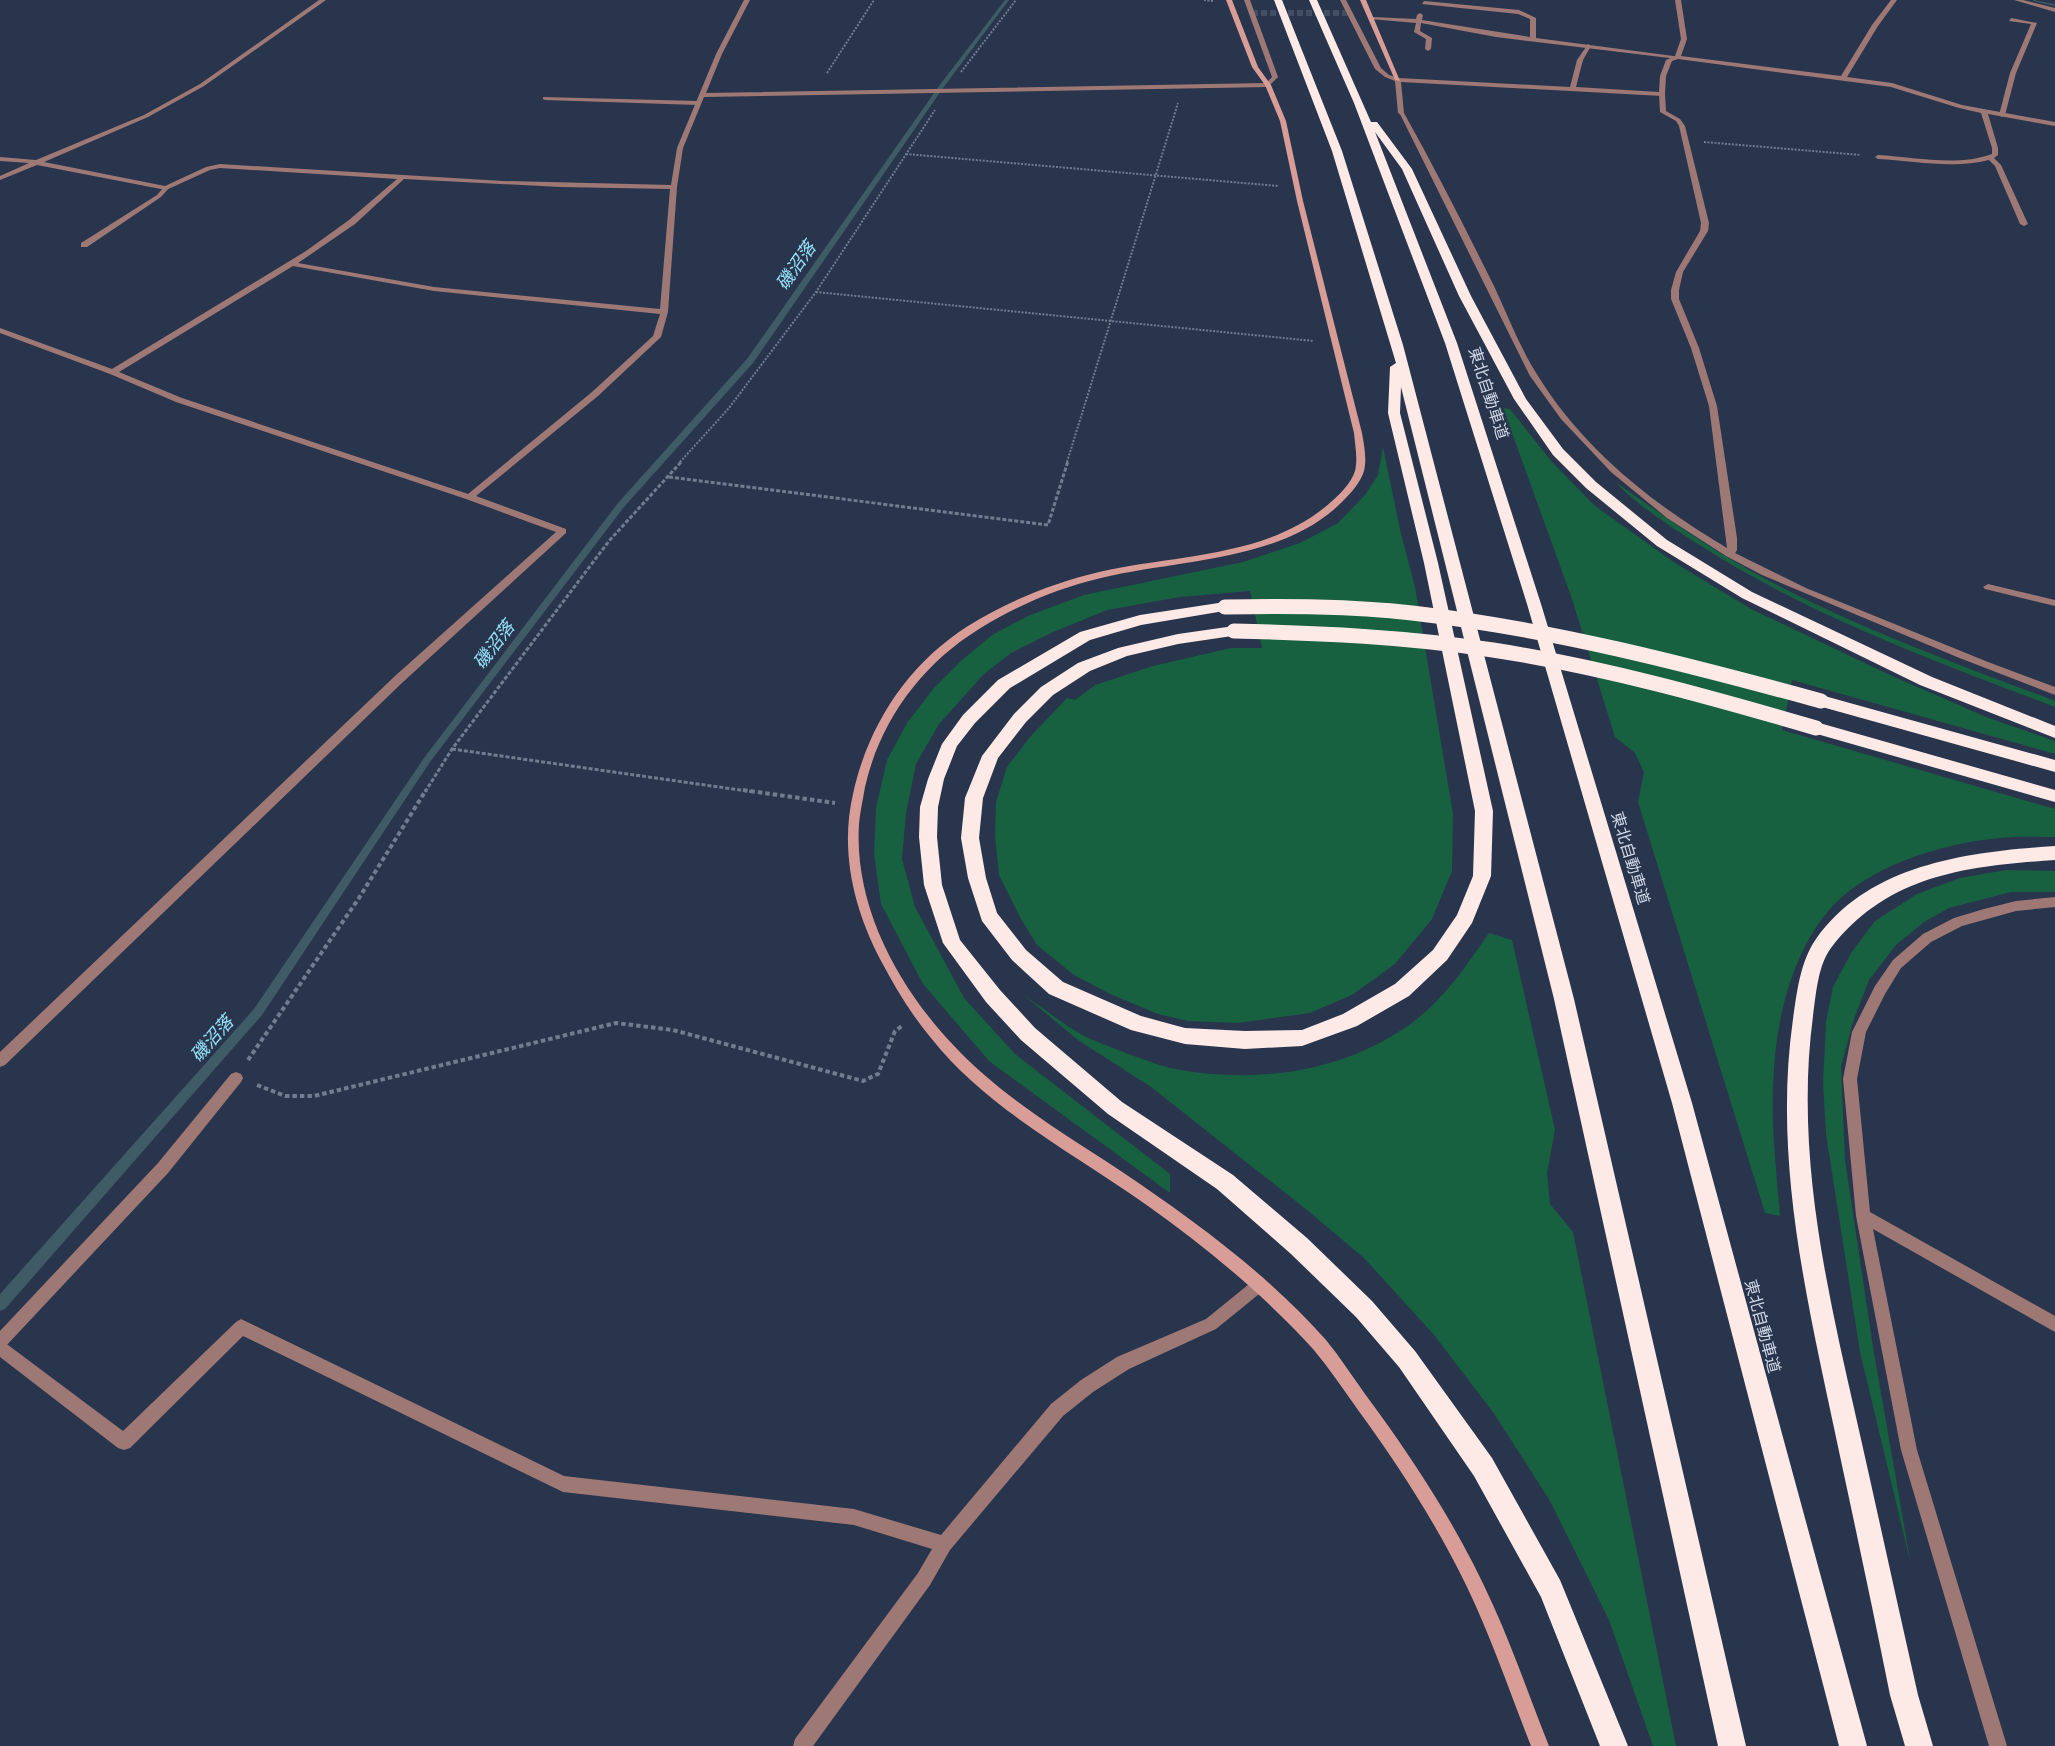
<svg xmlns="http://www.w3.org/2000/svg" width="2055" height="1746" viewBox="0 0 2055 1746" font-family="Figtree,'Noto Sans JP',sans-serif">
	<rect width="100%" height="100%" fill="#29354d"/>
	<path fill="#176040" d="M1503,408L1510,409L1552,462L1595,506L1675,563L1751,609L1890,675L1986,717L2055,741V754L1792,680L1782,730L2055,809V837C2037,837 2018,836 2000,838C1942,843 1862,867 1825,915C1792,957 1777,1017 1774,1070C1770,1118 1776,1167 1780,1216L1765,1213L1638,802L1644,772L1635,753L1615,737L1572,599Z
		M1383,447L1401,534L1415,587L1453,814L1452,871L1432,919L1395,964L1352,995L1310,1013L1238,1023L1188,1021L1158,1014L1110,994L1074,975L1037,945L1021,919L999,875L995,837L996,802L1007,767L1030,737L1067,698L1075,700L1095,685L1153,666L1231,648H1262L1250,591L1180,597L1107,610L1051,633L1011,653L984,674L939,724L916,764L906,813L902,859L915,907L964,998L1015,1054L1170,1174V1193L989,1061L923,984L881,904L874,854L876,808L887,760L907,723L933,689L961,661L992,635L1028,616L1084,595L1243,562L1300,543L1338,523L1365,495L1378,475Z
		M1614,481C1662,515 1710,549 1762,577C1855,627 1957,664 2055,701V707C1934,661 1811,616 1701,546C1671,527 1638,506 1614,481Z
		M2006,870L2055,871V892H2011L1949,908L1924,922L1896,945L1869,980L1854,1019L1841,1066L1845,1160L1873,1347L1911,1565L1860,1352L1826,1134L1823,1083L1826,1022L1833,987L1851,953L1875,921L1917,894L1960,878Z
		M1489,933L1512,940L1555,1130L1547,1173L1550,1204L1573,1232L1676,1746H1653L1609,1620L1550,1501L1495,1415L1435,1336L1364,1258L1307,1210L1151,1087L1078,1040L1025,996C1047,1010 1069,1030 1093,1040C1116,1049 1152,1064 1175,1069C1255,1084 1341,1073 1409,1025C1443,1001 1466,966 1489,933Z"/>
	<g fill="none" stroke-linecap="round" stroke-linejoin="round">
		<path fill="#3f5b65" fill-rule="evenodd" d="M1005,0H1009L943,88L753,363L624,507L430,762L262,1015L5,1309L0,1311V1294L254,1009L424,758L618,503L747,359L939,86Z
			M2033,0L2055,4V6L2033,1Z"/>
		<path stroke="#424d64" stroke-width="6" stroke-dasharray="6 3" stroke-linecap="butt" d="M1252,13H1350"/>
		<path stroke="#727c90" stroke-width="2" stroke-dasharray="2 1.5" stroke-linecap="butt" d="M1204,0L1213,1
			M961,72L1016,0
			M827,73L874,0
			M1704,142L1861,155
			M906,154L1278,186
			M816,292L1314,341
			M680,462L729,408L816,292L935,110
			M1067,462L1178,103"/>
		<path stroke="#727c90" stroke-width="3" stroke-dasharray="4 2" stroke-linecap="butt" d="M669,477L1048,525L1068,461
			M452,749L754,792
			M425,792L452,749L609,541L682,461"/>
		<path stroke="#727c90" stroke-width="4" stroke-dasharray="4.5 3" stroke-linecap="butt" d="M743,790L835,803
			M248,1060L359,898L426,790
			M257,1085L285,1096H314L616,1023L673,1030L863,1081L878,1074L895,1031L902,1026"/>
		<path fill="#9e7874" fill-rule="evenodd" d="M2014,0H2023L2055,8V12Z
			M1424,1L1519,10L1536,18V38L1681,57L1678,59L1496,37L1421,23L1420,31L1432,38L1431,49L1428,51L1425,49L1426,39L1414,32L1416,23L1370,19L1373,17L1416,19L1417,15L1420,13L1423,15L1422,20L1530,37V19L1518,14L1422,4Z
			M2011,18L2037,23L2016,73L2005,115L2002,117L1999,115L2010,73L2031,24L2009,21Z
			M1662,92L1665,94L1666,111L1680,119L1685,126L1709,223L1708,231L1683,272L1679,290V299L1699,348L1717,406L1737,538V550L1735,553L1806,588L1988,662L2055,687V695L1957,657L1762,575L1726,556L1667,518L1611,472L1561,419L1530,376L1399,112L1404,113C1436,170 1465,228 1494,286C1508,316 1520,348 1538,376C1583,449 1654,505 1727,548L1709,406L1691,348L1671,299V290L1676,272L1700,231L1701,223L1679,126L1676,121L1660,112L1659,94Z
			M543,97L698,101L701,103L698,105L545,100L543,99Z
			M164,187L169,188L161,197L87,247H81V243L157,195Z
			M1988,584L2055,600V606L1985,589L1983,587Z
			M2055,897V907L2016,911L1962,926L1931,942L1901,968L1885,994L1866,1032L1857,1079L1870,1212L2055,1316V1332L1873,1229L1917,1450L2007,1746H1989L1901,1450L1856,1216L1843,1079L1852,1032L1875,986L1893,960L1923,934L1954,918L1984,909L2016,901Z
			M236,1072L241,1074L243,1078L241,1082L168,1173L5,1347L0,1350V1331L158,1163L231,1074Z"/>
		<path fill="#9e7874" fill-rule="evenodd" d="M319,0H326L204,86L148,117L44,162L165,186L206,167L220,164L503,181L671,185L677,148L716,54L744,0H750L722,54L706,93L1266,83L1272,77L1244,0H1250L1278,77L1268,87L704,97L683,148L677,187L668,312L661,337L598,396L476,496L566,529V533L403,682L5,1065L0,1067V1052L395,676L556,532L466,499L176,402L110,374L0,333V328L112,369L306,251L349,220L397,179L220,168L210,170L166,190L37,165L0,180V176L29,163L0,161V157L36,160L144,115L200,84ZM404,179L560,187L670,189L660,309L434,287L298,263L355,224ZM293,266L434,291L660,314L653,336L592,392L468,494L182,398L119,372Z
			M1340,0H1346L1381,68L1389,75L1399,78L1570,87L1577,60L1588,44L1591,46L1583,60L1576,87L1659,92L1660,76L1666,60L1675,56L1681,39L1675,0H1681L1687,39L1681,56L1841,76L1872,25L1891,0H1897L1878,26L1847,77L1892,83L1962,105L2055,122V126L1988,114L1998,148V155L1994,158L2001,165L2028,224L2024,226L2020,224L1995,166L1989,160C1954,169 1914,161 1878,159L1875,157L1878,155C1914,157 1957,167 1992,154V148L1981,113L1959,108L1891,87L1678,59L1672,61L1666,76L1665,94L1662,96L1401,82L1404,113L1401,115L1398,113L1395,81L1385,77L1375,69Z
			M1259,1278L1264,1280L1267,1285L1264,1290L1216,1329L1129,1369L1093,1392L1063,1416L950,1550L930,1585L813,1746H793L795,1739L918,1573L932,1549L854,1525L563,1492L243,1336L130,1448L124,1450L118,1448L0,1357V1339L123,1431L236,1322L241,1319L564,1476L854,1509L941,1535L1051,1404L1081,1380L1117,1357L1206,1319L1254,1280Z"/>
		<path fill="#d99d97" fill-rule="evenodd" d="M1226,0H1232L1258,67L1271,85L1286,121L1303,201L1362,433C1364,445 1367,459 1364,471C1360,483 1351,493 1342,502C1282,562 1179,559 1101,578C1058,588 1016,606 979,629C921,665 880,721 865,787C863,799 860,812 859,824C853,919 913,1012 981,1072C1036,1121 1101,1155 1160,1198C1219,1239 1278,1286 1326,1340C1340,1357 1352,1376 1365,1394C1414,1460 1459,1529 1493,1605C1514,1651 1530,1699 1549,1746H1531C1510,1693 1492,1639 1467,1587C1437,1525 1399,1466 1358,1410C1343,1389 1329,1368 1313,1349C1264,1295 1207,1248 1148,1206C1074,1153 988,1110 931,1038C910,1013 895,987 880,959C853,907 840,850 853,794C868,725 908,664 968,626C1008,601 1053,583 1099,572C1176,554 1270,558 1332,501C1341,493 1351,483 1355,471C1358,459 1355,445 1354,433L1297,201L1280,121L1265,85L1252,67Z
			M1360,0H1366L1400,81L1395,80Z"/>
		<path fill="#fdeae7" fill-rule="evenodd" d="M1274,0H1282L1342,151L1403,345L1574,999L1746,1746H1718L1554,999L1401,387L1400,413L1438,563L1493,811L1491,876L1472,923L1447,960L1409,996L1357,1026L1302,1046L1245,1049L1185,1044L1131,1030L1049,994L1012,960L982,921L968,878L961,838L965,798L982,756L1014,714L1041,687L1078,663L1118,648L1178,634L1234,626L1239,627L1242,631L1239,635L1178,644L1127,656L1090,671L1053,695L1026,722L998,758L983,798L979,838L986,878L997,913L1026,950L1063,982L1141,1016L1185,1028L1245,1031L1302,1030L1343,1014L1395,984L1433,950L1457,915L1473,876L1475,811L1424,563L1388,413L1390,367L1396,363L1332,151Z
			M1309,0H1317L1371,122H1377L1412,169L1471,296L1526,399L1563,449L1596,482L1667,540L1752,592L1932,677L2055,726V738L1920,685L1742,598L1657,546L1586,488L1553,455L1514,399L1459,296L1402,169L1375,132L1457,343L1541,604L1692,1103L1867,1746H1839L1672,1103L1527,604L1445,343L1354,103Z
			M1225,602L1230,604L1233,607L1230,610L1141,625L1090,640L1010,688L975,723L957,746L944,779L938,807L937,837L942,885L960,940L1000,990L1035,1028L1122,1102L1233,1175L1307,1238L1372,1301L1415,1351L1492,1458L1560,1580L1628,1746H1600L1541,1597L1474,1476L1399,1367L1356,1317L1291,1254L1217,1189L1108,1114L1021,1040L986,1002L943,943L924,885L919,837L920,807L928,779L942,744L963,715L998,680L1080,632L1140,615Z
			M1821,695L2055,760V772L1815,705L1813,701L1815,697Z
			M1816,722L2055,790V802L1810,732L1808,728L1810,724Z
			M2055,846V860C1969,866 1888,874 1831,948C1818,965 1816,994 1813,1016C1795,1152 1826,1285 1856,1417C1877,1510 1897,1602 1918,1695L1933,1746H1905L1890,1695C1874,1615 1857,1535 1840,1456C1810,1312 1772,1166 1793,1019C1797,992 1800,962 1816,939C1870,863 1970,852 2055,846Z"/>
		<path stroke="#fdeae7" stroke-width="15" d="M1225,607C1287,606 1349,606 1412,613C1551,629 1686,664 1821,701
			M1234,631C1321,633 1407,637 1493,650C1603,667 1710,697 1816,728"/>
	</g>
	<g text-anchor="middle" stroke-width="4.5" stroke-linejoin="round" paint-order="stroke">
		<g font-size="16" fill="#d0d8e7" stroke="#29354d">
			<text transform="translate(1489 393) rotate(72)" y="6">東北自動車道</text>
			<text transform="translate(1631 858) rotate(73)" y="6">東北自動車道</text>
			<text transform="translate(1763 1326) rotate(75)" y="6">東北自動車道</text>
		</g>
		<g font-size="18" font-style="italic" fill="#94e2f8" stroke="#29354d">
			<text transform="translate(796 266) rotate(-55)" y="6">磯沼落</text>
			<text transform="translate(494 645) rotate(-53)" y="6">磯沼落</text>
			<text transform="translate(212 1039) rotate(-49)" y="6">磯沼落</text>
		</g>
	</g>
</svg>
